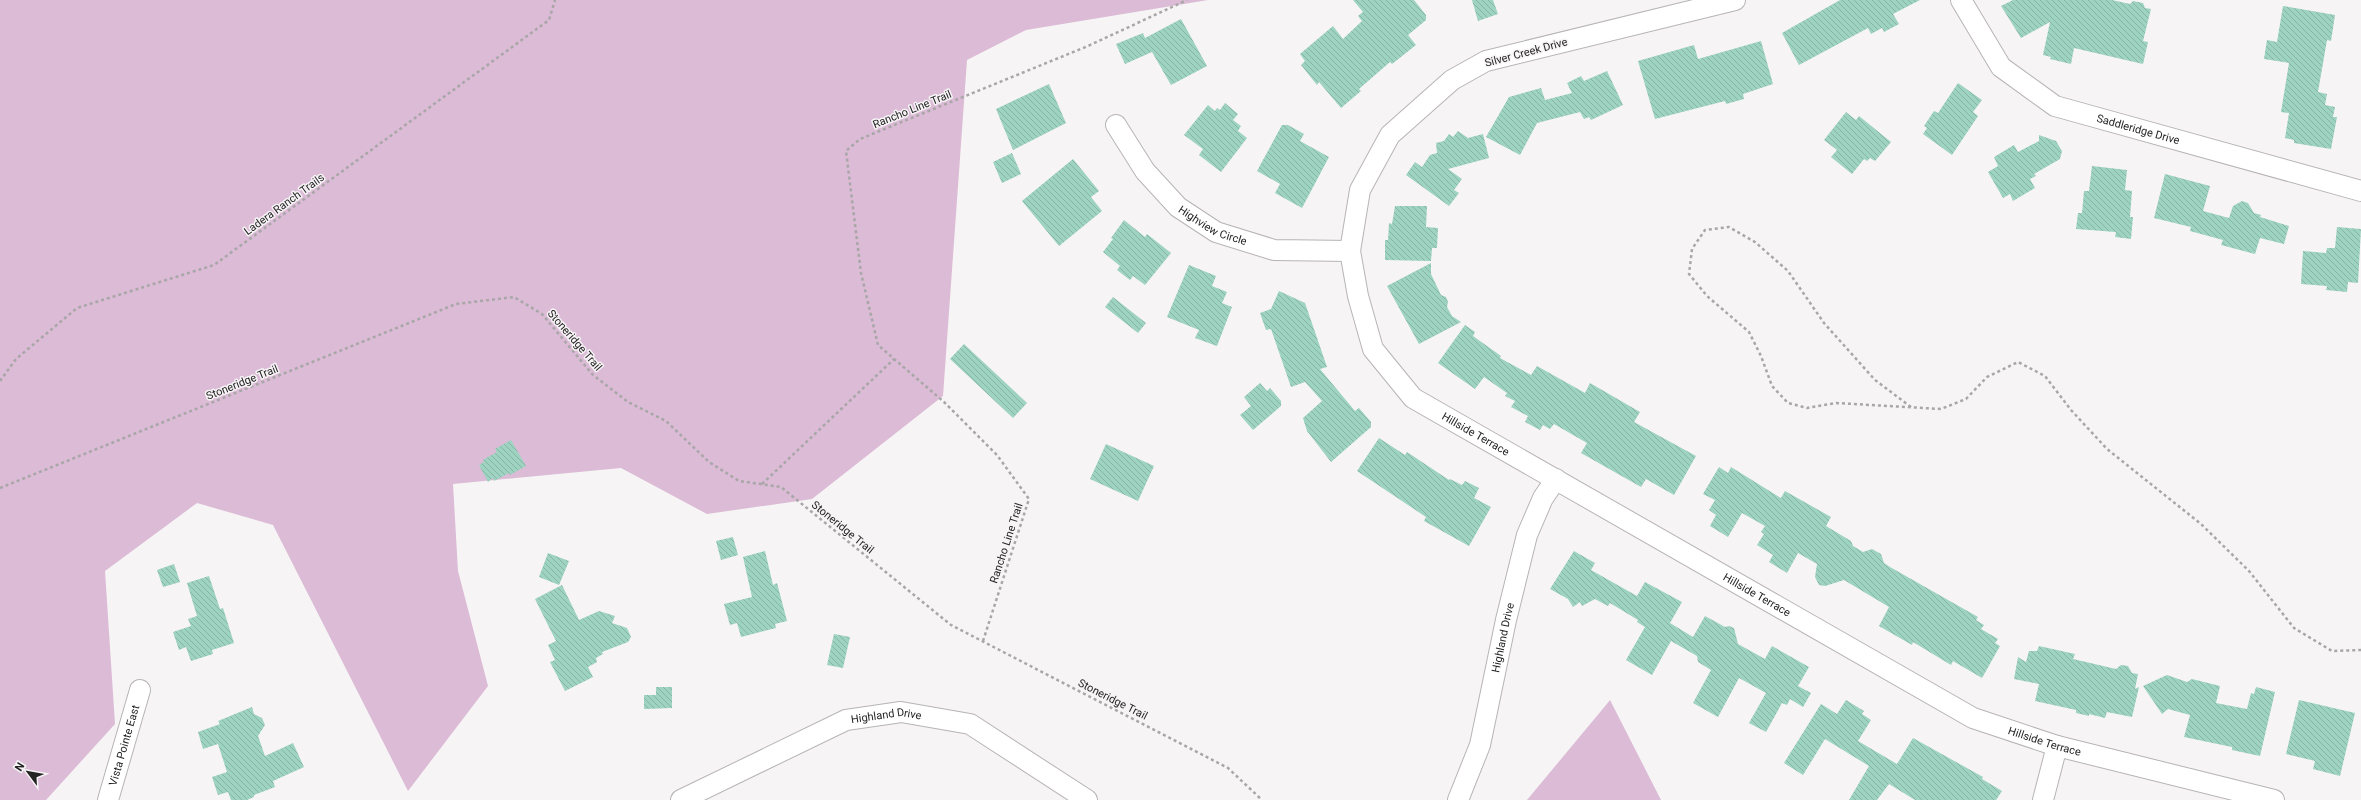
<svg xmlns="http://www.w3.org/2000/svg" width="2361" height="800" viewBox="0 0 2361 800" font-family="Roboto,sans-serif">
	<defs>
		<pattern id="building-back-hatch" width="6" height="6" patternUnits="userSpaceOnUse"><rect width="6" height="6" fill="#9dd3c0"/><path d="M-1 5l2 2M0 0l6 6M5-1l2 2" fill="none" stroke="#87b5a5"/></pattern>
	</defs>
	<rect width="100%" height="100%" fill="#f7f4f6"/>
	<path fill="#dbbbd5" d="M0,0H1208L1026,30L967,60L943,396L812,499L707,514L621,468L453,484L458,571L488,686L408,791L273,525L197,503L105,571L115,724L46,800H0Z
		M1610,700L1661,800H1527L1606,705Z"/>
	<path fill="url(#building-back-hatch)" d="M1353,0H1414L1426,15V20L1408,35L1416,45L1392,64L1390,62L1359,89L1361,91L1341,108L1319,82L1317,85L1301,65L1305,61L1300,54L1333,26L1343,39L1362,21L1358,16L1363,12Z
		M1472,0H1493L1498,14L1478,21Z
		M1840,0H1920L1893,14L1899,24L1884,32L1882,28L1871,34L1868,28L1799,65L1782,33Z
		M2013,0H2112L2130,4L2133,1L2143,3L2145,8L2151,9L2143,41L2148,42L2143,64L2074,48L2071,64L2050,59L2051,57L2043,55L2050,22L2021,38L2001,6Z
		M2283,6L2335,15L2331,41L2327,40L2318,92L2327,94L2325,105L2335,107L2333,117H2337L2331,149L2294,143V140L2285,138L2289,113L2281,112L2289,63L2264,59L2267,40L2277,42Z
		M1181,19L1207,66L1171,85L1152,52L1125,64L1116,44L1143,33L1145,38Z
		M1761,41L1773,84L1743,94L1744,99L1726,104L1725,101L1655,119L1638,61L1694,45L1698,59Z
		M1607,71L1623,105L1591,120L1589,117L1584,119L1580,112L1537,123L1520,155L1486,137L1509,97L1541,88L1545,100L1572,93L1567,83L1581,76L1584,81Z
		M1958,83L1982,100L1973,112L1978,116L1952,155L1923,134L1927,128L1924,126L1934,111L1938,113Z
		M1049,84L1066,123L1013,150L996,109Z
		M1225,103L1238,114L1233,120L1241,126L1238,131L1247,138L1221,172L1199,155L1203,149L1184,135L1208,105L1215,111L1217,108L1220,110Z
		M1846,112L1856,120L1859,116L1891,142L1875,161L1870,158L1867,161L1864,159L1852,174L1831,157L1837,150L1824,140Z
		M1282,125H1288L1304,134L1300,141L1329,157L1302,208L1275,193L1280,184L1257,171Z
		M1458,131L1468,138L1483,134L1489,158L1448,169L1462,179L1454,190L1459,193L1449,206L1406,175L1415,162L1422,167L1430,155L1437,153L1436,143L1444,141L1449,134L1453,137Z
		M2039,135L2056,141L2062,151L2060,159L2034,174L2036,176L2030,179L2035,188L2013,201L2010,194L2003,198L1988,172L1998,166L1994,157L2014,145L2018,152L2039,141Z
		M1012,153L1021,174L1002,183L993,162Z
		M1073,159L1099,191L1091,197L1102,211L1059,246L1022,201Z
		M2092,166L2127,170L2125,190L2132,191L2130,217H2133L2131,239L2115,237L2116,232L2076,229L2078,213H2082L2084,191H2089Z
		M2165,174L2210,186L2203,211L2229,218L2233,206L2242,201L2248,203L2254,213L2261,215L2260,217L2289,226L2284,244L2260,238L2255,254L2221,245L2223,240L2190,231L2191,227L2154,218Z
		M1395,206H1427L1426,227L1438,228L1437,248H1432L1431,261L1385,260V240H1388L1389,223L1392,224Z
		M1124,220L1145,237L1147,234L1171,253L1145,285L1133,276L1130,280L1117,270L1120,266L1103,252L1113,239L1111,238Z
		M2337,227L2361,229L2358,283L2348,282L2347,292L2326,290L2327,286L2301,284L2303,251L2326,253L2327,248H2335Z
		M1431,263V274L1441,295L1446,297L1448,302L1447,307L1452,316L1461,322L1419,344L1387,286Z
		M1189,265L1216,276L1212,286L1227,292L1222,303L1232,307L1217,346L1195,338L1199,330L1167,317Z
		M1279,291L1305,303L1327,367L1320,369L1355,411L1359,408L1371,422V427L1331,462L1307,431L1303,418L1322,401L1305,382L1291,387L1271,329L1266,330L1260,313L1271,309Z
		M1113,297L1146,323L1138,333L1105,307Z
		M1465,325L1475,332L1473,336L1501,356L1500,358L1531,375L1537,366L1585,393L1590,383L1640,412L1634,422L1696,456L1674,495L1646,479L1641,487L1581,453L1587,443L1554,424L1550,429L1543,425L1540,430L1525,422L1528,416L1511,407L1515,401L1505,396L1507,393L1484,377L1475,389L1438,363Z
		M964,344L1027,403L1013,418L950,359Z
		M1260,383L1267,391L1270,388L1281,401V406L1253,430L1240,415L1251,406L1244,397Z
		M1379,438L1405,455L1407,452L1449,480L1450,479L1462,485L1465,481L1479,488L1474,498L1491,507L1469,546L1424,521L1426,517L1357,471Z
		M511,440L526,466L510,475L509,473L494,481L493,478L488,482L479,465L484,462L483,460L497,452L495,449Z
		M1106,444L1154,466L1138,501L1090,479Z
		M1719,467L1728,473L1731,467L1781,498L1785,491L1831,517L1826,526L1851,541L1853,546L1863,552L1872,549L1881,554L1884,563L1890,567L1978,617L1976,620L1984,625L1981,629L1998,639L1995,643L2000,646L1982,678L1953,661L1951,665L1913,642L1912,645L1879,626L1889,607L1844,580L1825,586L1819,585L1815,577L1817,564L1798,553L1787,573L1769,562L1773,555L1757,545L1764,534L1761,532L1765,526L1742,513L1728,537L1710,526L1716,515L1709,510L1715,500L1703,494Z
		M733,537L738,555L721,560L716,541Z
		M765,551L773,585L777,583L787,621L775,624L776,628L741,637L737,623L730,625L724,604L752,597L743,557Z
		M1574,551L1595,563L1591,570L1637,596L1645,582L1682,602L1670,623L1693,637L1705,616L1725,627L1729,626L1734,628L1738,644L1765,659L1772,646L1809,667L1798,686L1811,693L1803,707L1790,699L1787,705L1782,703L1766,732L1749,723L1766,693L1739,678L1718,717L1693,703L1711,670L1698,662L1697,656L1671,641L1652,675L1626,660L1645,627L1637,622L1638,620L1610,603L1608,606L1595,599L1582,606L1580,602L1573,607L1568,599L1550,589Z
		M548,553L569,561L559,585L539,577Z
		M174,564L180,582L163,587L157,570Z
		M209,576L220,609L223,608L234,643L212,650L213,654L191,661L186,647L179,650L173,632L191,626L188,619L197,616L187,583Z
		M562,585L579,620L599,611L615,616L612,623L627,628L631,637L628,642L602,652L603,654L596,658L597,662L588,667L593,677L565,691L550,662L555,660L548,645L556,641L535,599Z
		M834,634L850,637L843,668L827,665Z
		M2039,646L2075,654L2073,659L2116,669L2121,665L2128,666L2132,673L2138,674L2135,689L2139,687L2132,717L2107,712L2105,718L2089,714V716L2076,713V710L2035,701L2039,684L2014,679L2018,657L2026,662L2029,651H2037Z
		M2167,675L2187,682L2192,679L2220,686L2216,703L2247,709L2251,693L2254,694L2256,687L2275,692L2260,756L2232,750V747L2184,737L2190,715L2168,709L2162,714L2143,686Z
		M656,687H672V708L644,709V695H656Z
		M1846,700L1864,711L1862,714L1871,720L1858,741L1897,764L1913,738L1983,777L1982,779L2002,791L1996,800H1915L1889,784L1877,800H1849L1869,766L1825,739L1803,775L1784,763L1821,704L1837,714Z
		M2299,700L2355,713L2340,776L2313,769L2315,761L2286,754Z
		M252,707L254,714L262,718L265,725L258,736L265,756L293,743L304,767L273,781L275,787L254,795V797L247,800H231L228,792L218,795L212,777L227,772L218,744L203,749L198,732L220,724L218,721Z"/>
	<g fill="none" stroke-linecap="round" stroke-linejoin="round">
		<g stroke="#b7b4b6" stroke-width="22">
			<g id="minor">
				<path id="s1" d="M1735,0L1486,61L1452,80L1390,135L1360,190L1350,251L1358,296L1373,349L1413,398L1973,718L2057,746L2274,800"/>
				<path id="s2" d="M1961,0L2001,67L2055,106L2361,191"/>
				<path id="s3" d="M1116,125L1145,171L1178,207L1216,232L1274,250L1350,251"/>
				<path id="s4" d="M108,800L140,690"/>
				<path id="s5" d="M681,800L846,720L901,712L970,724L1087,800"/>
				<path id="s6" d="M1458,800L1480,745L1506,620L1527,535L1543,498L1556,479"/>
				<path d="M2043,800L2057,746"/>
			</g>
		</g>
		<path stroke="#a9a6a8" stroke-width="2.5" stroke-dasharray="3 3" stroke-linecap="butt" d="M0,381L16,359L77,308L214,265L549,20L555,0
			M1911,407L1875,380L1824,323L1788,271L1755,242L1729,227L1705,230L1692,249L1689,274L1707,296L1749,332L1761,356L1772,386L1788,403L1807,408L1836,403L1941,409L1966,399L1987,377L2018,362L2045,376L2071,410L2107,449L2201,524L2249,571L2294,628L2332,651L2361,650
			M762,484L894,359
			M0,488L456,304L514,297L542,314L593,375L628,402L666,421L709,462L739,481L781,487L951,625L1228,768L1262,800
			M983,641L1029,499L997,455L944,402L878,345L861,273L846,151L860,139L1088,46L1187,0"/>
		<use href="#minor" stroke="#fff" stroke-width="20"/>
	</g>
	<g text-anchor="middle" stroke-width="3" stroke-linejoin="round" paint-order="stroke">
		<g font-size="11" fill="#252425" stroke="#f7f4f6">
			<text transform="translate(1526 52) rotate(-15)" y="4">Silver Creek Drive</text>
			<text transform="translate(912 109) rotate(-22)" y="4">Rancho Line Trail</text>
			<text dy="4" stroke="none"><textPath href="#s2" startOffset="231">Saddleridge Drive</textPath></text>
			<text transform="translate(284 204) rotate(-36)" y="4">Ladera Ranch Trails</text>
			<text dy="4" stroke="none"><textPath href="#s3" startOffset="143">Highview Circle</textPath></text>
			<text transform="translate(575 340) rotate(49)" y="4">Stoneridge Trail</text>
			<text transform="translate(242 382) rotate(-22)" y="4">Stoneridge Trail</text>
			<text dy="4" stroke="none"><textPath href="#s1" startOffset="739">Hillside Terrace</textPath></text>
			<text transform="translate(843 527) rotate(39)" y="4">Stoneridge Trail</text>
			<text transform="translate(1006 543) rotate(-72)" y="4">Rancho Line Trail</text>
			<text dy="4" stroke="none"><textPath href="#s1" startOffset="1063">Hillside Terrace</textPath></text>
			<text dy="4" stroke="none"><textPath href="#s6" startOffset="169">Highland Drive</textPath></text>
			<text transform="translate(1113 699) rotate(27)" y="4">Stoneridge Trail</text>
			<text dy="4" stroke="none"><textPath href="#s5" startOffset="224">Highland Drive</textPath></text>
			<text dy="4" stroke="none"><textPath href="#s1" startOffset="1387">Hillside Terrace</textPath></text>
			<text dy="4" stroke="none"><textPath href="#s4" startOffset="57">Vista Pointe East</textPath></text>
		</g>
	</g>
	<g transform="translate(28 772) rotate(302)" stroke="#f7f4f6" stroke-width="3" paint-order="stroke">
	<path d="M0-3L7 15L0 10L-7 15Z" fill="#252425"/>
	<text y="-6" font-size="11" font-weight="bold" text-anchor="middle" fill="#252425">N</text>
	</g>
</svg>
